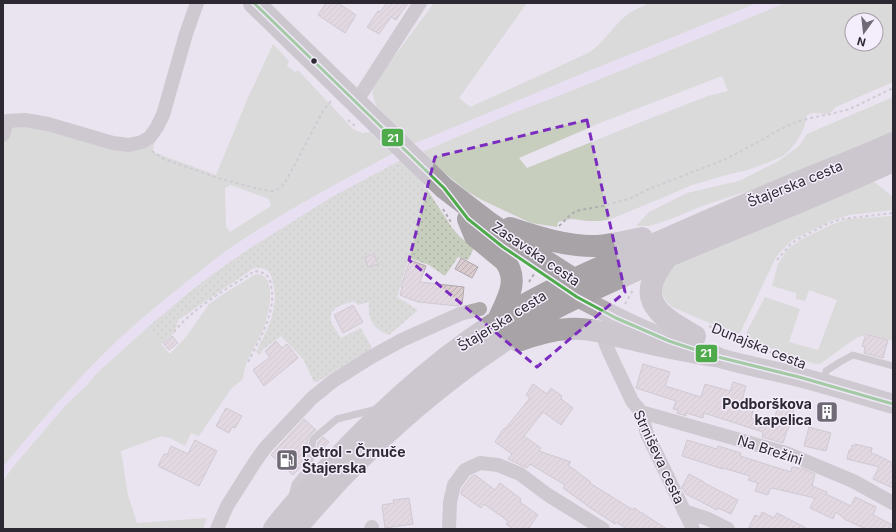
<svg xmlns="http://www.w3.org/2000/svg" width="896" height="532" viewBox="0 0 896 532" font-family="Inter,sans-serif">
	<defs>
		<pattern id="garden-dots" width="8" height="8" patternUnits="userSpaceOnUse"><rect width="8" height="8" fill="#c7cebe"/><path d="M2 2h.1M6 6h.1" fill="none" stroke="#abb1a4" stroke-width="1.8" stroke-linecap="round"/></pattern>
		<pattern id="building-hatch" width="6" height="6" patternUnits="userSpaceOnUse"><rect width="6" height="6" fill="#dacbcf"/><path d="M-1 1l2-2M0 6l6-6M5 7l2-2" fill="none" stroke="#bbaeb2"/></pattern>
	</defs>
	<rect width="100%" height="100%" fill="#eae4f1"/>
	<path fill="#e6dcf3" d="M757,3H785L576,89L516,112L422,152L401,160L330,198L241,254L213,274L187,294L98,372L87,385L64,407L27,450L3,481V467L5,464L31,432L69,390L117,341L147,314L225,251L287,212L332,186L413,144L574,77Z"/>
	<path fill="#c7cebe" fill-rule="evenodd" d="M434,3H527L459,98L470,107L521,84L590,52C605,41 614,25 628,14C634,9 642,8 648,3H757L574,77L413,144L376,106L372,92L378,78Z
		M785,3H893V82L836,107L831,112L826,114L813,113L807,115L804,128L797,141L789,151L783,156L769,162L748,170L730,174L692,185L662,198L611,219L600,221H588L572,219L565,220L558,222L557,227L531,223L482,200L468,192L458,184L440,169L422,152L516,112L576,89ZM852,20H876V44H852ZM722,76L728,91L708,96L646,120L527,168L519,158L600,123Z
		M273,44L289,61L287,66L295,72L298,70L353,129L362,133L371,132L373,136L384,143L394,153C337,183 280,214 227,250C212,261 198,273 184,284C161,302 138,321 117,341C76,380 39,423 3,467V143L9,129L19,123L112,145L155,135L153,152L216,175L247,100ZM231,185L269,199L271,206L230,232L226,227L225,188Z
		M893,97V135L770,187L738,194L702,206L671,219L649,226H636L649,212L687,193L739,181L777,162L799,146L807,134Z
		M872,180L893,197V210L849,215L831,221L794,239L780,252L775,259L741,331L738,335L672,307C666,302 660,293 662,285C663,280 670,270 673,265Z
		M893,216V341L866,333L865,335L856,338L820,364H815L747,340L746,336L748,329L765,297L800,309L789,342L818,350L837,300L809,290L805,301L796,299V293L772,286L778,264L787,250L800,240L831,225L847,219Z
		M256,274L262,275C264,277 267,279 268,281C273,296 268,316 263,330C255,348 245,358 243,379L231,389L199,436L191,433L185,446L170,438L162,436L121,451L128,495L137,523L207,518L203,529H3V481L13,467L64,407L87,385L98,372L147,328L170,354L186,337L209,304L225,293Z"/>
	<path fill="url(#garden-dots)" d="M401,160L419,178L430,194L453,229L460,237L474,248L468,260L458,257L445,276L429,265L409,258L397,297L418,310L389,335C374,329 367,320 369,303L368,302L359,305L353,301C344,305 328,307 331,321C332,325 338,333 341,338L361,328L371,346L370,350L317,382H314L303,359L281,336L262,350L260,355L256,352C268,328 279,310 273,283C271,271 266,267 254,268L178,320L175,332L161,344L147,328L187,294L213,274L241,254L330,198Z"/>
	<path fill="url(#building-hatch)" stroke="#b0a8ad" d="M326,3H338L356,15L345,33L318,15Z
		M387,3H408L396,20L391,17L379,34L367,27L378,11L380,12Z
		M374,254L378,264L368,267L365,257Z
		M461,258L478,267L472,278L455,269Z
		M410,260L426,266L420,282L464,287L462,305L458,306L418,302L400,295L402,288L401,287Z
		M353,305L363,322L343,333L334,315Z
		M866,334L888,340L883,358L864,353L865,347L862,346Z
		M172,336L178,343L169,350L163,343Z
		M276,341L282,348L287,344L298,358L264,386L253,370L270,357L265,351Z
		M643,364L670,372L665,386L701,397L705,384L730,391L733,382L746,386L741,404L754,408L751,418L773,424L778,406L794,410L788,430H787L783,443L762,437L763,432L704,413L703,418L686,413V416L677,413L678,410L673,409L676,401L636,388Z
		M533,384L547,394L551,388L562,396L561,399L573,408L561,425L543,412L524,436L541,448L539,451L571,462L568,465L591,482L590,483L633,510L634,508L667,529H627L616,522L615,524L592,509L563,488L565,485L530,464L527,468L508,459L512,454L495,442L504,428L505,429L530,398L526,395Z
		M226,408L242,416L235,428L232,427L229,433L216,426Z
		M304,419L316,430L310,435L308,438L304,465V466L303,465L293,475L271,455Z
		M809,427L831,433L826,451L804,446Z
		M323,437L329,442L316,456L318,442Z
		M195,440L217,451L199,486L158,466L164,454L167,455L171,446L188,454Z
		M687,440L717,449L718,446L741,453L740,456L791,472L792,467L803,469L815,474L812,486L827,492L826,494L851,506L855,497L876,507L873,515L893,525V529H866L846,520L836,512L833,519L810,508L815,498L772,488L771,489H770L768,495L755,491L758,483L748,480L750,476L723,468V469L682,456Z
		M855,444L872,448L871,453L877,455L893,463V488L873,479L879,467L847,459L849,450H851L852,445L854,446Z
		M689,474L704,482V483L738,500L731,514L718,508L717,510L686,494L682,487Z
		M475,475L495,490L500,483L521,499L520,502L538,515L528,529H513L506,524L508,521L484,504L481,508L461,494L462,489L471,477Z
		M409,498L413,524L385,528L382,505L394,503L393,500Z
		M762,512L774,518L777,513L808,529H748L755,515L760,517Z"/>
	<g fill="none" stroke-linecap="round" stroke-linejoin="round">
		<path stroke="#afacb0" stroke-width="2" stroke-dasharray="3 3" stroke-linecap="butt" d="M348,120L355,126
			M152,151L164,159L218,178L259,189L271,191H275L282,186L287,179L323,111L331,101
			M443,209L451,222
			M559,226C567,219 570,213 580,210L603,206L628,199L634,197L646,190L657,186L726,159L760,141L775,132L796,122L811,118L834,113L850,109L893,88
			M777,260L790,245L796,240L827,224L841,219L893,213
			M529,282L534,274
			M625,304L633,290
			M709,326L777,355
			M174,332C194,307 228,288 255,271C259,272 263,272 266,275C269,277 271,282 271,286C277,311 259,340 248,362"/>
		<path stroke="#aea9ab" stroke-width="7" d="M825,377L826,371L840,362L853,355L893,366
			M292,496L295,484L309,467L313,439L337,419L377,409"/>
		<path stroke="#aea9ab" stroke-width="14" d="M356,102L420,3
			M3,135L7,121L25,120L48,124L113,143L129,145L142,142L150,137L157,127L163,115L186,34L197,3
			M605,342L610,354L632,401L641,412L647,434L693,529
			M641,412L786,453L853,481L893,503
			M684,511L708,519L728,529
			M217,529L227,506L255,462L265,448L312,398L333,381L371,357L402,340L460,314L480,309
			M371,529L372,527
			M449,529L450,502L454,485L465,470L480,463L498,465L520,474L548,495L603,529"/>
		<path stroke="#aea8ac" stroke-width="20" d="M577,297C621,320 666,342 713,356C742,365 771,370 799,377C831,385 862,395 893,404"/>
		<path stroke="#a8a3a6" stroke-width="22" d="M254,3L444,188L487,221L544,260L583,285
			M468,219L475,236L504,260C521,280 506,302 497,322
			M510,228C537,237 568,247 597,246C613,245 627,241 642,238
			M667,257C662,264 657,271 654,278C640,308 674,324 695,336
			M518,341C534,335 550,330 568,329C589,327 611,335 631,339C659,346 686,351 714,356
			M274,529C290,507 309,488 328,468C388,403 457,341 535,299C572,279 611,262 650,246C695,226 741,206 787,187C822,172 858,159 893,143
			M296,529C309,512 324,497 338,481C388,429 442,382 501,343C518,331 535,319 552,310C582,294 613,281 643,267C726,231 811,199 893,161"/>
		<g stroke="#f4edfc" stroke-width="6">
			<path id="bus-1" d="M254,3L444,188L468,219L503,247L577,297L616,318L669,341L714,356L799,377L893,404"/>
		</g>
		<use href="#bus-1" stroke="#4eaa4a" stroke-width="3"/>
	</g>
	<path d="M0 0H896V532H0ZM587,120L625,292L537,367L409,260L435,157Z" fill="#eae4f1" fill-opacity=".55" fill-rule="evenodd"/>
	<path fill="none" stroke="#7b2cbf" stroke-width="3" stroke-dasharray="8 5" stroke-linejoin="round" d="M587,120L625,292L537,367L409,260L435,157Z"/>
	<defs>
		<g id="building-square" transform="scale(1.15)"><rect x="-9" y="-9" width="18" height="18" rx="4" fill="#6f6a75" stroke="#f4edfc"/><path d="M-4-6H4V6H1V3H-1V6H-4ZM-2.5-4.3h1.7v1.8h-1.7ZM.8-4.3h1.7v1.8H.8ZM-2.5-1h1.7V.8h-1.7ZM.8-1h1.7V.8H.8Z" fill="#fff"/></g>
		<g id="fuel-square" transform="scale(1.15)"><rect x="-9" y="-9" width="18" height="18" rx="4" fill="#6f6a75" stroke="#f4edfc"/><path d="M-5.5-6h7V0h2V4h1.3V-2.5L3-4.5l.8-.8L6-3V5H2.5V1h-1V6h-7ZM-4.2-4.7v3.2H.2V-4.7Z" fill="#fff"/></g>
	</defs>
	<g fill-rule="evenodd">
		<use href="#building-square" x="827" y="412"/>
		<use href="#fuel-square" x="287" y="460"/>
	</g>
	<circle fill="#2d2932" stroke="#f4edfc" stroke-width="1.5" cx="314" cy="61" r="3.5"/>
	<g text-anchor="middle" stroke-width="3" stroke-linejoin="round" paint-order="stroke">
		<g font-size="14" fill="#2d2932" stroke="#f4edfc">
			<text transform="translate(795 184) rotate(-22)" y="5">Štajerska cesta</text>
			<text transform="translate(536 254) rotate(34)" y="5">Zasavska cesta</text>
			<text transform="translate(502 321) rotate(-32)" y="5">Štajerska cesta</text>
			<text transform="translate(759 346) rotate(22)" y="5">Dunajska cesta</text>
			<text transform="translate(770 450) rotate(18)" y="5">Na Brežini</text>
			<text transform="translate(659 457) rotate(65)" y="5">Strniševa cesta</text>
		</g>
		<g font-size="14" font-weight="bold" fill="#2d2932" stroke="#f4edfc" text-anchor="end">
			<text x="812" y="409">Podborškova<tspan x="812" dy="16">kapelica</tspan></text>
			<text x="302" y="457" text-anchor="start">Petrol - Črnuče<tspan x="302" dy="16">Štajerska</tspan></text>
		</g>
	</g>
	<g stroke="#f4edfc" stroke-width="1.5">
		<rect x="381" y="128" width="23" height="19" rx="4" fill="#4eaa4a"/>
		<rect x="695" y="344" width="23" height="19" rx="4" fill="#4eaa4a"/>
	</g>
	<g font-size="11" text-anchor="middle" font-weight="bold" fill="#fff">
		<text x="393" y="142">21</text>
		<text x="706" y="357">21</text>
	</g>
	<rect width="896" height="532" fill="none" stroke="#2d2932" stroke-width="8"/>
	<g transform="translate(864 32) rotate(195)"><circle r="19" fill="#f4edfc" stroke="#a49fab"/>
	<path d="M0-3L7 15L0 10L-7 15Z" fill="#6f6a75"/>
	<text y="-6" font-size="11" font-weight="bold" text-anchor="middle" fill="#2d2932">N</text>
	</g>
</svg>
